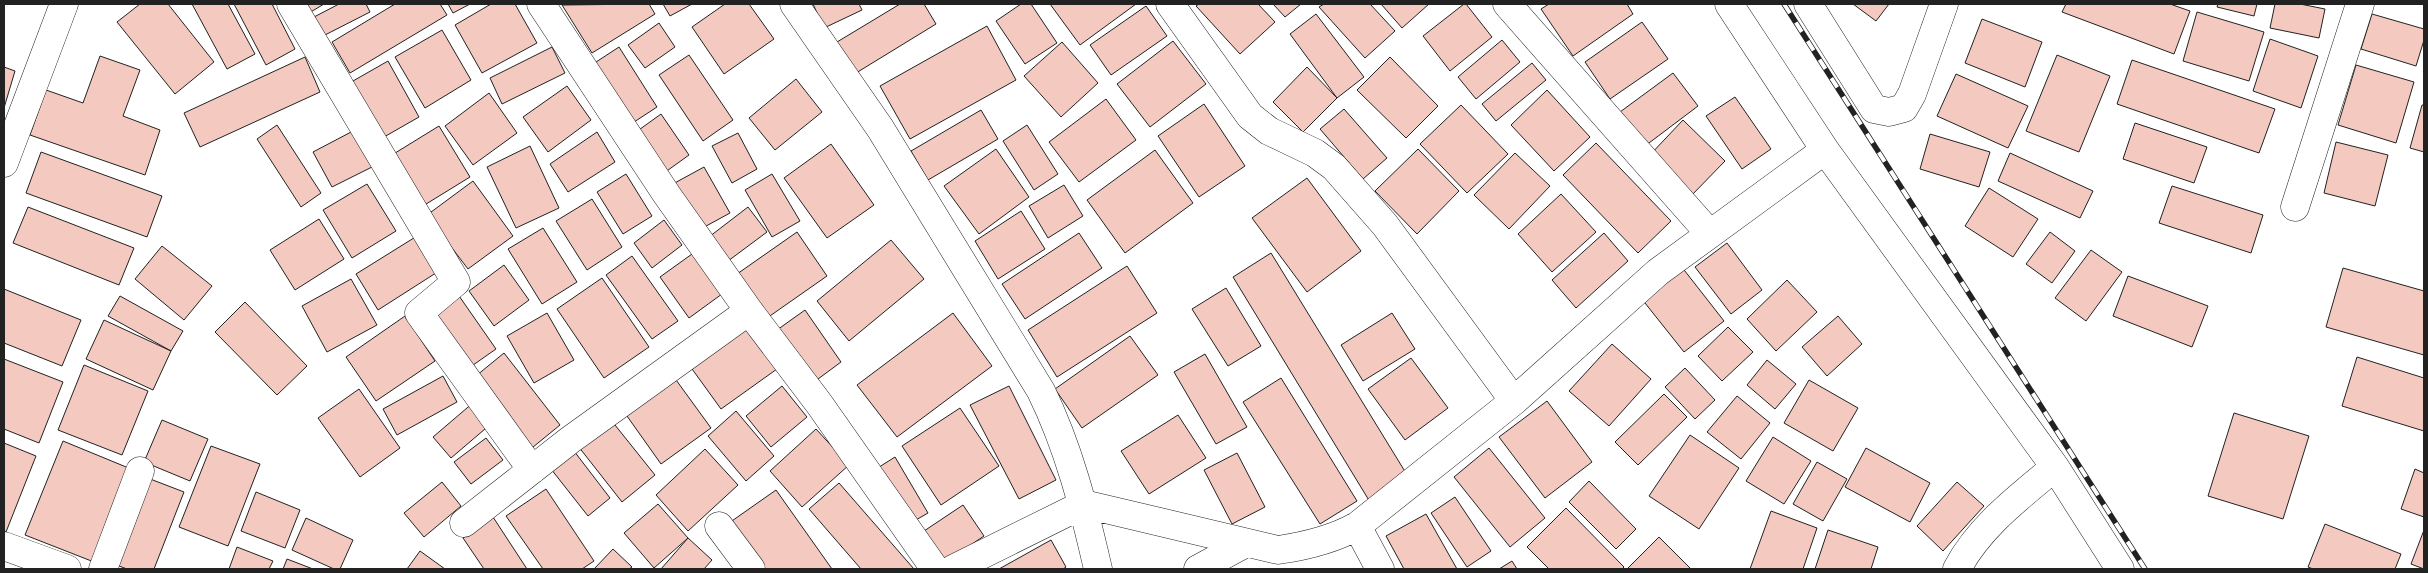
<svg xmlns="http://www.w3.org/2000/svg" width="2428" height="573" viewBox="0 0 2428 573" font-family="'Varela Round',sans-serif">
	<rect width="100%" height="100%" fill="#fff"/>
	<path fill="#f3c9c0" stroke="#222" d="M140,4H168L214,62L175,94L117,22Z
		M192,4H228L255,54L227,69Z
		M234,4H272L295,49L266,65Z
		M303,4H324L309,13Z
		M339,4H366L370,12L323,36L314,17Z
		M395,4H440L447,15L350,73L332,42Z
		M448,4H470L453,13Z
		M491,4H515L537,43L482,73L455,25Z
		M649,4L655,14L592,53L562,5Z
		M663,4H692L670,16Z
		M725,4H749L774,39L724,74L692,27Z
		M813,4H859L862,10L824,28Z
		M900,4H924L936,24L856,73L837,42Z
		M1021,4H1031L1057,43L1025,64L996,21Z
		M1050,4H1136L1080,45Z
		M1199,4H1258L1275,22L1240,54L1196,6Z
		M1273,4H1301L1285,17Z
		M1324,4H1370L1395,31L1365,58L1319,7Z
		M1381,4H1429L1402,28Z
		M1464,4H1466L1492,37L1450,71L1423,36Z
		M1549,4H1627L1633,14L1573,56L1541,9Z
		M1853,4H1889L1876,21Z
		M2066,4H2170L2190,11L2174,54L2062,12Z
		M2218,4H2257L2254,16L2217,7Z
		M2275,4H2300L2325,9L2319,38L2270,28Z
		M1146,6L1167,36L1111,75L1090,45Z
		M2197,12L2264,32L2249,81L2183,61Z
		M1316,14L1364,77L1337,98L1290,34Z
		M2372,14L2424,29V40L2416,66L2361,49Z
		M1982,19L2042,42L2025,87L1965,63Z
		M1642,22L1668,59L1610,99L1585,62Z
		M659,23L675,47L645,68L628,45Z
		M987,26L1016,80L910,139L880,86Z
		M442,30L471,80L425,108L395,57Z
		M2270,39L2318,56L2301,108L2253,91Z
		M1502,40L1520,62L1476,99L1458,77Z
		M1173,41L1206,84L1150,127L1117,84Z
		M1062,42L1098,83L1061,117L1024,76Z
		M552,47L565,73L502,104L490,78Z
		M619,47L657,107L631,124L593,64Z
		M689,55L733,120L703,141L659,75Z
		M2057,55L2110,76L2079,152L2026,131Z
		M100,56L140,70L123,116L160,130L145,175L30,135L46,90L83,103Z
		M305,57L320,92L200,147L184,113Z
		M1390,57L1438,106L1406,138L1357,90Z
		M2132,60L2275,109L2259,153L2117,104Z
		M388,61L419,117L377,141L346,85Z
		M1532,63L1546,80L1496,121L1482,104Z
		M2356,65L2414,82L2396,143L2338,125Z
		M4,67L15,71L4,108Z
		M1307,67L1337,98L1303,132L1273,102Z
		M1673,73L1698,106L1645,146L1620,112Z
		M1956,74L2028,106L2008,148L1937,116Z
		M796,79L822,112L775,150L749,118Z
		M567,86L591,120L548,152L523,117Z
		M1547,90L1590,137L1554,171L1511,125Z
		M489,93L517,133L473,165L445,126Z
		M1735,97L1771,149L1742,169L1706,116Z
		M1106,99L1136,140L1079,182L1049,142Z
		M1204,104L1245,166L1199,197L1158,136Z
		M1461,105L1508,154L1467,193L1420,144Z
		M2422,105H2424V152L2410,148Z
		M1344,109L1387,158L1363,179L1320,129Z
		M981,110L998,139L928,180L911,151Z
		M661,114L689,155L664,173L636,132Z
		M1683,120L1725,161L1690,197L1648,157Z
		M2135,123L2207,147L2194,183L2123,159Z
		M277,125L321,193L301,207L257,139Z
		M1027,125L1058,174L1034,190L1003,141Z
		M439,126L470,177L418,209L387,158Z
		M353,131L372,167L332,187L313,152Z
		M597,132L615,162L568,192L550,164Z
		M738,133L757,169L732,183L712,146Z
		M1930,134L1990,152L1979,187L1920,169Z
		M2336,142L2388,155L2375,206L2324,193Z
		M1596,143L1671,221L1638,253L1563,175Z
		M831,144L874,205L827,238L784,178Z
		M530,146L559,208L516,228L487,167Z
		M996,149L1029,197L979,234L944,186Z
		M1418,149L1459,191L1417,234L1375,191Z
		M1155,150L1193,203L1125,253L1087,200Z
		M41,152L162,196L147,237L26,193Z
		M1515,153L1550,186L1509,229L1474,195Z
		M2010,153L2093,191L2080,218L1998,181Z
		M704,167L730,213L697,231L671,185Z
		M626,174L652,216L623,234L597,192Z
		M772,174L800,221L772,237L745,190Z
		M1307,178L1361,251L1307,292L1252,218Z
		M473,181L513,236L468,269L427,215Z
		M367,184L396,231L352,258L323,210Z
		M1064,185L1083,216L1048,238L1029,206Z
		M2172,186L2263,215L2251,253L2159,223Z
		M1989,188L2038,219L2013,257L1965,226Z
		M1561,194L1596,232L1552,272L1518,234Z
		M592,199L622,247L587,270L556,221Z
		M28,207L134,248L119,285L13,243Z
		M748,207L767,232L724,264L705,240Z
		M1021,211L1045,249L998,279L975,241Z
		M319,219L344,259L295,290L270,250Z
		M664,220L682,245L652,268L634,243Z
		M543,228L577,282L542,304L508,249Z
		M797,232L827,276L767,318L737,274Z
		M2050,232L2075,251L2052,283L2026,264Z
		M1079,233L1102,268L1025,319L1002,284Z
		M1604,233L1628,261L1576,308L1552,280Z
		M417,236L439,271L378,310L356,274Z
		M891,240L924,279L849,341L817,301Z
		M1727,243L1762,290L1731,314L1695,267Z
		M162,246L212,286L184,320L135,279Z
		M2091,250L2122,272L2086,321L2055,298Z
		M1271,253L1409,478L1370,502L1233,277Z
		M692,254L722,294L689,318L660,277Z
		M632,256L678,321L652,339L606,275Z
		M504,265L529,300L494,326L469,291Z
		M1127,266L1157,313L1057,377L1028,330Z
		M1681,266L1724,321L1684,352L1641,298Z
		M2343,268L2424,291V355L2326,327Z
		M2128,276L2208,306L2192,347L2113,316Z
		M602,278L649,347L604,378L557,309Z
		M351,279L377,325L327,352L302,306Z
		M1787,280L1817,312L1776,351L1747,319Z
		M1226,288L1261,346L1228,366L1192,309Z
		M4,289L81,320L62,366L4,343Z
		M457,293L496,349L466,370L427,313Z
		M120,296L183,331L171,351L108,316Z
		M245,302L307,366L277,395L215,332Z
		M805,310L841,362L814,382L777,330Z
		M547,313L574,360L534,383L507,336Z
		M953,313L992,366L897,437L857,385Z
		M1392,313L1415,349L1363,381L1341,345Z
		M405,316L435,361L376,401L346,357Z
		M1838,316L1862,344L1827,376L1802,347Z
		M104,320L171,351L153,390L86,359Z
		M743,321L777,369L721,409L687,362Z
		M1728,327L1753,352L1722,381L1698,356Z
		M1130,336L1158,375L1082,428L1055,389Z
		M1612,344L1651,379L1609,426L1569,391Z
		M504,353L560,425L527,452L471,380Z
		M1205,354L1247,427L1216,444L1174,372Z
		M2357,357L2424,378V431L2342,406Z
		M1411,358L1448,408L1405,440L1368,389Z
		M4,359L63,382L39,443L4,429Z
		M1767,360L1796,384L1775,409L1747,385Z
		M84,365L148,391L122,455L58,430Z
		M1685,368L1715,400L1695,419L1665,387Z
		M671,373L711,428L661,464L622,409Z
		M443,376L457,402L397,435L383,409Z
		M1281,378L1357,501L1320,524L1243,402Z
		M1809,380L1858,408L1833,451L1784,423Z
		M782,386L807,417L771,447L746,416Z
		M1009,386L1056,480L1019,499L970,405Z
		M359,389L400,448L360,477L318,418Z
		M1664,394L1687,417L1638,465L1615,442Z
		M1737,396L1770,423L1741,459L1707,432Z
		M1547,401L1592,462L1545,498L1499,437Z
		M474,402L492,423L451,458L433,437Z
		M960,408L999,466L941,505L902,446Z
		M736,411L774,456L746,481L708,436Z
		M2234,413L2309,436L2283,519L2208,496Z
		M1178,415L1206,458L1149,494L1121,451Z
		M162,420L208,439L190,481L144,462Z
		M611,420L655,475L622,502L578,446Z
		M816,429L849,465L802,507L770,471Z
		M1690,435L1739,468L1699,529L1649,496Z
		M1773,437L1811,461L1784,504L1746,481Z
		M486,438L503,460L471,484L454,462Z
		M63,441L131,469L94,562L25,535Z
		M4,443L36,456L6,532L4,531Z
		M211,446L260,464L228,546L179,527Z
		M1489,448L1545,518L1510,547L1454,477Z
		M1866,448L1930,483L1910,522L1845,487Z
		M705,449L738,485L688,531L656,495Z
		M574,451L610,498L588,516L551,469Z
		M1237,453L1265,507L1232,524L1204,470Z
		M895,457L928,513L909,524L876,469Z
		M1817,462L1847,479L1823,521L1793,504Z
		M2415,469L2424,473V517L2401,509Z
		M145,477L184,492L154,569H127L111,563Z
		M1589,481L1636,529L1616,549L1569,502Z
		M442,482L461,506L424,537L404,513Z
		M1957,482L1984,506L1943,551L1917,526Z
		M839,483L914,569H861L809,509Z
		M546,489L594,561L582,569H543L506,516Z
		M776,490L832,569H763L729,523Z
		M256,492L300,510L285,548L241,531Z
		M1455,497L1491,551L1467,567L1431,513Z
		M658,504L688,538L654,568L624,533Z
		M963,505L984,536L945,562L924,531Z
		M1566,508L1624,567L1622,569H1549L1527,547Z
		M1771,511L1817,528L1803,569H1750Z
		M1426,514L1457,569H1404L1386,536Z
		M493,517L527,569H484L463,538Z
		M306,518L353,540L340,569H334L292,550Z
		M2325,524L2401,554L2395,569H2313L2308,567Z
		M1828,530L1878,547L1871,569H1815Z
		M2424,530V569L2411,564Z
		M1659,537L1691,569H1627Z
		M688,538L712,560L704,569H661Z
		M1051,540L1066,567L1063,569H999Z
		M237,547L273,561L269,569H229Z
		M613,549L632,567L629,569H594Z
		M420,551L445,569H407Z
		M287,559L313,569H283Z
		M1512,561L1517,569H1499Z"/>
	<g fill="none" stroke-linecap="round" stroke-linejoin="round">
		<g stroke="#222" stroke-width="29">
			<path id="street" d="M291,4L456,282L419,313L532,470
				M541,4L667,195L749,311L820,405L935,569
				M794,4L880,128L1041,391C1069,448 1084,508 1098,569
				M1170,4L1250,116L1269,131L1315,153L1334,167L1385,225L1514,401
				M1507,4L1710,234
				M1729,4L1825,150L2055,467L2120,569
				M1808,4L1874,109L1889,112L1904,108L1912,94L1944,4
				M4,163L64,4
				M2295,207L2360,4
				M464,523L570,440L749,311
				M719,526L751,569
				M1357,526L1380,569
				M4,546L67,569
				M103,569L140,471
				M953,569L1084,504L1278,550C1306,546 1332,540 1357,526L1514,401L1658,272L1825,150
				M1198,569L1246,543
				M1957,569C1979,527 2019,497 2055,467"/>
		</g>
		<use href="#street" stroke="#fff" stroke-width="28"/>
		<g stroke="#222" stroke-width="5.5">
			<path id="rail" d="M1784,4L2145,569"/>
		</g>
		<use href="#rail" stroke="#fff" stroke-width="4" stroke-dasharray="11" stroke-linecap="butt"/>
	</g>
	<rect width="2428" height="573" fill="none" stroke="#222222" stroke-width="10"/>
</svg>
